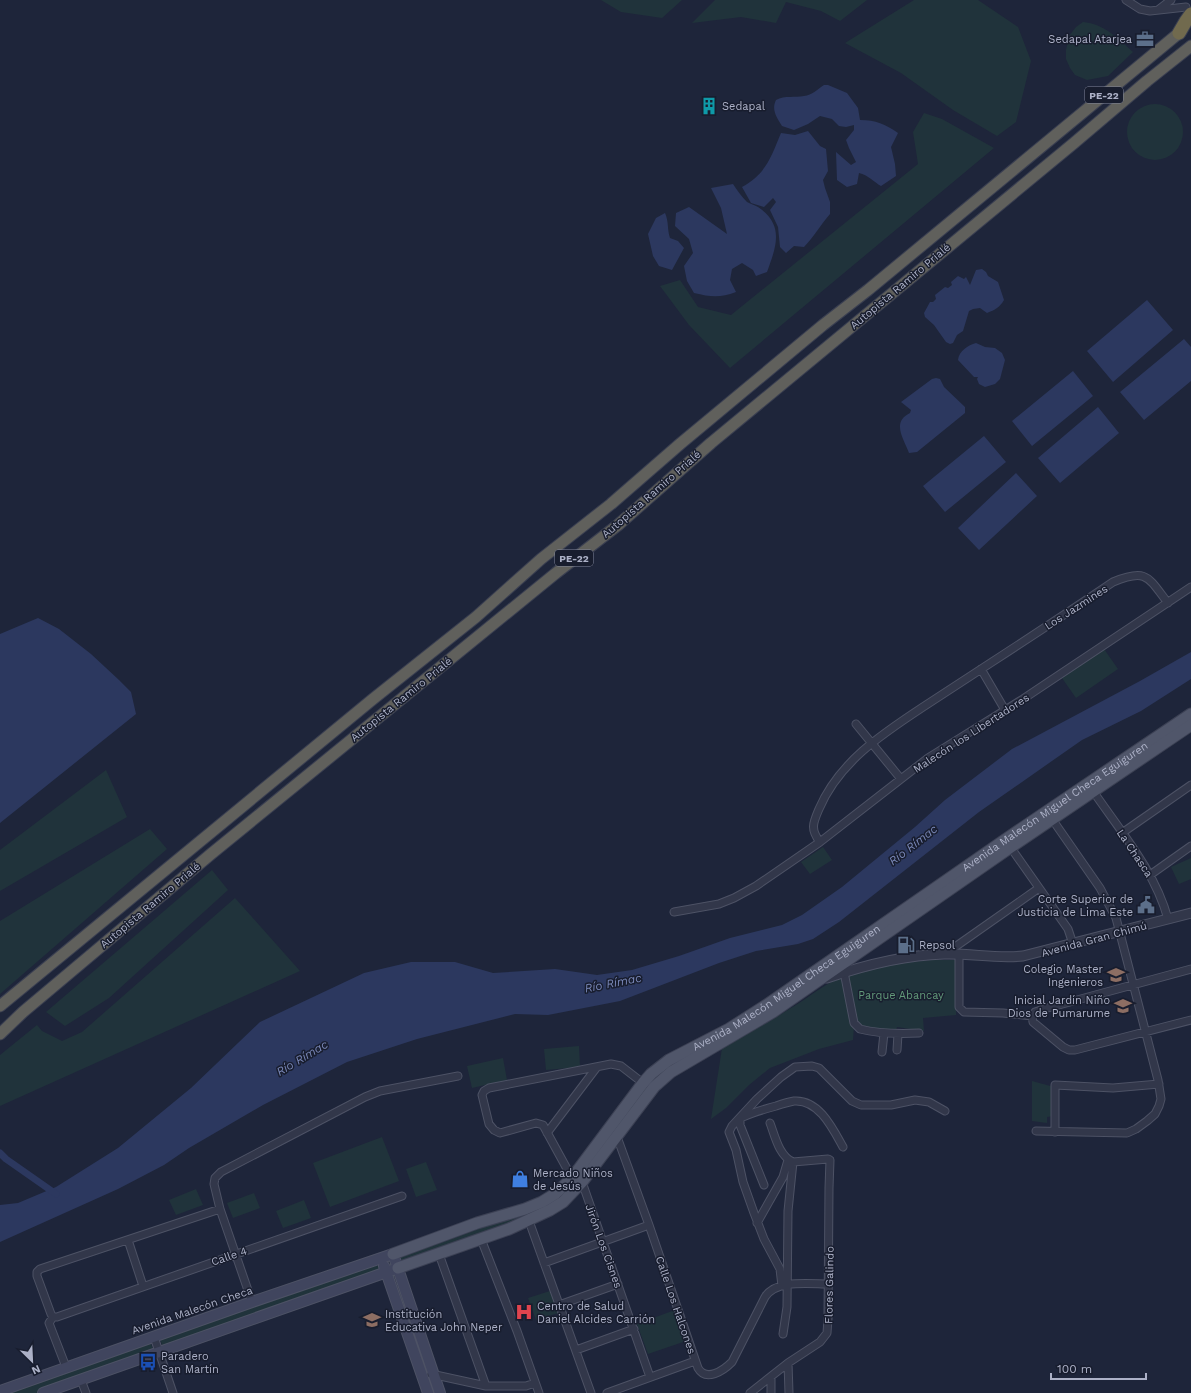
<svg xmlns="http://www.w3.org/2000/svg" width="1191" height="1393" viewBox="0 0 1191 1393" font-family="'Work Sans',sans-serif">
	<rect width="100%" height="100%" fill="#1e253a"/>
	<path fill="#20333b" d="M601,0H682L662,18L621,12Z
		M715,0H867L840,21L821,11L786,2L776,23L741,17L692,23Z
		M914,0H978L1018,27L1031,61L1016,122L997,136L953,110L901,73L845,43Z
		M1083,22C1104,24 1118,38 1133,52L1108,76L1087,80L1075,75L1070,68L1066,59V50L1069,36L1076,27Z
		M1127 132a28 28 0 1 1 56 0a28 28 0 1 1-56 0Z
		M924,113L942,119L994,148L730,368L689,325L660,286L680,280L698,307L731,315L918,164L913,132Z
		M1104,649L1118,669L1076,698L1062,678Z
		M106,770L127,817L0,891V850Z
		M150,829L167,849L0,994V921Z
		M823,847L832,860L810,874L801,862Z
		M1191,858V879L1179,884L1171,867Z
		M212,870L228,890L109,998L65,1026L46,1012Z
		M235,898L300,971L0,1106V1055L37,1025L42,1031L62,1041L82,1032Z
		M931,960H956V1015L923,1018L924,1031L897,1027L896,1031L854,1026L853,1040L819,1049L770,1068L749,1085L726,1108L711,1119L722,1048C747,1034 772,1020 796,1005C812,995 826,983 843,977C871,966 901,963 931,960Z
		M579,1046L580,1067L546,1070L544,1049Z
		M503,1058L507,1080L472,1088L467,1066Z
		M1032,1081L1054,1087V1116L1047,1117V1123L1032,1121Z
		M382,1137L399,1181L330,1207L313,1163Z
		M426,1162L437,1190L416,1197L406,1169Z
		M576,1186L545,1210L402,1264L398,1262L400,1254Z
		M196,1189L203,1205L176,1215L169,1200Z
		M254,1193L260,1208L233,1218L227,1203Z
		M304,1200L311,1218L283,1228L276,1211Z
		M376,1265L379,1267L378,1270L163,1347L160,1339Z
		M550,1291L558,1313L536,1320L528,1298Z
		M675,1310L686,1341L648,1354L637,1324Z
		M150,1342L154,1351L36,1393H6Z"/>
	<path fill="#2c385f" d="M824,85H828L847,93L858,108L860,120C876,120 885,124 898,133L891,147L895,164L896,176L881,186C874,182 868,175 859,173L857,184L847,187L837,180L836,152L851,165L856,162L849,148L846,140L854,130V125L846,127L839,126L832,119L820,116L808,124L794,130L782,126C777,118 771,110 776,100C785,95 795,98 804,96C812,95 818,89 824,85Z
		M808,131L820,146L826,149L828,171L823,180L825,188L830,202V214C821,224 814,237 804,247L794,246L786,253L780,247L778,227L770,210L776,202L773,198L764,207L751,203L742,187C766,174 771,157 781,133L795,135Z
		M733,184C737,190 742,197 747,202C750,204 755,205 758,207C785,225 776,247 767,272L756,276L753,270L742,263L732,269L730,280L736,292C720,298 711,297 694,293L687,281L684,266L693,253L689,239L675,226L676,213L689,207L727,234L721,208L711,188Z
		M665,213C669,222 667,229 670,238L678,241L684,248L672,270L659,266L653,256L648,234L656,218Z
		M982,269L986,272L988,276L998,282L1004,300C1000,307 995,310 987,313L980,308L973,309L969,311L963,331L957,335L953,343L950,344L946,342L934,325L925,317L924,313L930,302H933L936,299L935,295L945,287L948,288L952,285L951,282L958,276L964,279L966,277L970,285L976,270Z
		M1147,300L1173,330L1113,382L1087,351Z
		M1184,339L1191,347V381L1144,420L1120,392Z
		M976,343L985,347L995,348L1002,353L1005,360L1000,379L995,384L985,387L979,384L977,379L978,377H974L958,360C959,351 968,345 976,343Z
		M1073,371L1093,396L1032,446L1012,421Z
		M936,378L940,379L944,387L965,407V413L917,452L909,453C904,439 891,422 910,413L911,410L901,402L932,379Z
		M1098,407L1119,433L1060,483L1038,458Z
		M984,436L1006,462L945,512L923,486Z
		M1016,473L1037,496L979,550L958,528Z
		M38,618L59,629L91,654L119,680L131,692L136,714L0,823V634Z
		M1191,652V679L1141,711L1082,740L979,812L839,922L813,939L798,944L756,951L719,963L620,1001L548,1015L515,1014L417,1039L347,1062L263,1105L189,1148L164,1165L118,1189L0,1242V1205L18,1203L56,1187L118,1148L191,1088L260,1022L364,973L411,962H455L493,973L555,969L597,975L632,970L679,956L730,938L782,925L802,915L842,887L915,827L945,800L1012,749L1140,681Z"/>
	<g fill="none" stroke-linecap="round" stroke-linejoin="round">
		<path stroke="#2c385f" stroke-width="7" d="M0,1153L6,1159L56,1194"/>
		<g stroke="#4d5265" stroke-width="9">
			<path id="minor" d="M1126,0L1140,9L1150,11L1186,7
				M1158,10L1171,0
				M981,669L1005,710
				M856,724L901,779
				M1093,791C1121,832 1155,871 1168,919
				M1122,833L1191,785
				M820,842C810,829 813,823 819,809C839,762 882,734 923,707C946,692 969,677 992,662C1032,636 1073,609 1113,582C1147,568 1148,577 1168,603
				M1009,845L1068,929L1073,944
				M1150,875L1191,846
				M674,912L719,904L734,898L756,886L820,842L928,758L1023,699L1191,587
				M945,954L1039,888
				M959,954V1007L964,1012L1003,1013L1032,1016L1035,1012L1044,1009L1191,969
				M844,972L854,1023L860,1029C880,1034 899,1034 919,1033
				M1032,1016L1033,1022L1063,1047L1069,1050H1075L1191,1020
				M897,1050L898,1034
				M882,1052L884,1033
				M743,1117C754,1112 765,1109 776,1106C782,1104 788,1102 794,1101C819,1099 833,1129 843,1147
				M740,1118V1125L764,1185
				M1036,1131L1127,1133L1136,1129L1147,1121L1155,1114L1159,1106L1161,1099L1158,1080L1116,918L1100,888L1052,819
				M1055,1132V1085L1113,1088L1159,1084
				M547,1133L597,1067
				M616,1134L649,1225L698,1368C706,1382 723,1371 732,1362L765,1297C776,1279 810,1284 829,1284
				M572,1178L543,1125L536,1123L500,1133L494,1130L489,1124L482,1095L484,1091L489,1088L611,1064L621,1066L643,1083
				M582,1182L650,1377
				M220,1209L40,1269L37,1272V1276L51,1314L53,1317H57L402,1196
				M529,1221L591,1393
				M757,1223L783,1177L788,1160
				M481,1239L517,1331L539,1393
				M128,1240L143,1286
				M439,1254L486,1386
				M544,1263L649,1225
				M782,1286L780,1269L764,1239L754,1213L743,1182L736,1150L729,1132L732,1126L757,1099L781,1077L795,1067L812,1066L819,1068L852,1101L861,1105H891L915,1100L929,1102L945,1111
				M252,1302L220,1209L214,1184L215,1178L221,1172L365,1097L380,1091L458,1076
				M559,1305L618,1284
				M53,1317L49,1323L66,1367
				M783,1334L787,1307L788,1211L793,1162
				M154,1337L173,1393
				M576,1350L634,1329
				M788,1363L789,1393
				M431,1374L486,1386H526L535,1383
				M771,1377V1393
				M81,1380L86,1393
				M607,1393L695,1361
				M750,1393L788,1363L820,1342L827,1333L828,1319L829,1188L830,1160L828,1159L793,1162C779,1156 775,1136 770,1123"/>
		</g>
		<g stroke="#4d5265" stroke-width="11">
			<path id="tertiary" d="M827,978C865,965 903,955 944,954C971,953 996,959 1023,956L1191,913"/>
		</g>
		<g stroke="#4d5265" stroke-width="12">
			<path id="secondary" d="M384,1266L428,1393
				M0,1391L252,1302L393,1254L440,1393
				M43,1393L398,1268"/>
		</g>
		<g stroke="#3c4154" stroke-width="13">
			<g id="primary">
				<path id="s1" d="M393,1254L477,1223L525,1209L542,1202L555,1194L572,1178L643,1083L651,1074L669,1060L729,1029L765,1006L1006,839L1191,714"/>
				<path d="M398,1268L509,1229L550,1210L563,1202L582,1182L654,1087L671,1072L773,1012L1011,847L1191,725"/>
			</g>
		</g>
		<g stroke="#3a3f51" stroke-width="13">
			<path id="trunk" d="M0,1006L373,699L476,617L541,559L611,504L680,444L823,325L868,290L1179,33
				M0,1034L23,1012L211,854L556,573L618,525L711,443L1074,143L1147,81L1191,46"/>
		</g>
		<g stroke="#3a3f51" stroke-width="15">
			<path id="motorway" d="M1179,33L1186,21L1191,14"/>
		</g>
		<use href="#minor" stroke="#32374a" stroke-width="7"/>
		<use href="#tertiary" stroke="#32374a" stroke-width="9"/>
		<use href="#secondary" stroke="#40455e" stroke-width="10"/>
		<use href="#primary" stroke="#50566a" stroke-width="11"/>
		<use href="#trunk" stroke="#60605c" stroke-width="11"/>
		<use href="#motorway" stroke="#716a4e" stroke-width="13"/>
	</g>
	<defs>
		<g id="office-bare" transform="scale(1.38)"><path d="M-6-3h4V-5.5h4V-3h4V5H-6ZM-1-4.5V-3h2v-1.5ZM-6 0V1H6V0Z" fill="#5c6f8a" stroke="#181d2e" stroke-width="2.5" paint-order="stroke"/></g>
		<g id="building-bare" transform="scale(1.38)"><path d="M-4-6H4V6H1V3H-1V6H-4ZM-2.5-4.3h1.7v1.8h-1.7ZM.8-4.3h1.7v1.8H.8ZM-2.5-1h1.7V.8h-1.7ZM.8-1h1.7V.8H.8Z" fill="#0f9aa8" stroke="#181d2e" stroke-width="2.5" paint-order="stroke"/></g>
		<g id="civic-bare" transform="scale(1.38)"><path d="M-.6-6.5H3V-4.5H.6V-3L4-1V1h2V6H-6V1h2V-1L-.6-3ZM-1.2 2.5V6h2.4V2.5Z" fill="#5c6f8a" stroke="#181d2e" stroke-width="2.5" paint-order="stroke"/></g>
		<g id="fuel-bare" transform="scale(1.38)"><path d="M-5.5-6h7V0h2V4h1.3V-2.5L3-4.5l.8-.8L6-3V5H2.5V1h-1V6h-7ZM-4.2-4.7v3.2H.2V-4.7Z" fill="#5c6f8a" stroke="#181d2e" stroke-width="2.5" paint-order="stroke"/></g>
		<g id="school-bare" transform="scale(1.38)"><path d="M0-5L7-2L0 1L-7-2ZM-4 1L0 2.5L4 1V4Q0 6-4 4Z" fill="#8d6e63" stroke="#181d2e" stroke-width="2.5" paint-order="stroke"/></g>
		<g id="shop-bare" transform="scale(1.38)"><path d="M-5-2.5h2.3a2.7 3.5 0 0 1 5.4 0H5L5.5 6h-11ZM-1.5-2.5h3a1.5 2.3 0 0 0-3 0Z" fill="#3f7fe0" stroke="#181d2e" stroke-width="2.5" paint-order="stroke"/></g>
		<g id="hospital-bare" transform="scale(1.38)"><path d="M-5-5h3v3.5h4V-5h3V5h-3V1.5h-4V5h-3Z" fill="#e0444e" stroke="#181d2e" stroke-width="2.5" paint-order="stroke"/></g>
		<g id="bus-bare" transform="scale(1.38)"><path d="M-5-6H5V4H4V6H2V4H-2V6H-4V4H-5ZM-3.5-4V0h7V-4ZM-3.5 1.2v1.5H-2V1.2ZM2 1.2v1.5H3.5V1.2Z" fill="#1a4fb4" stroke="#181d2e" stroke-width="2.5" paint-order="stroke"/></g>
	</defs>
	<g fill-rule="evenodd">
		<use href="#office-bare" x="1145" y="39"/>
		<use href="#building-bare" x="709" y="106"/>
		<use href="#civic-bare" x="1146" y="905"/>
		<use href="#fuel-bare" x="906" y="945"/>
		<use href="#school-bare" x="1116" y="975"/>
		<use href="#school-bare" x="1123" y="1006"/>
		<use href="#shop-bare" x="520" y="1179"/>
		<use href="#hospital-bare" x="524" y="1312"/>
		<use href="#school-bare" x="372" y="1320"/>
		<use href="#bus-bare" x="148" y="1362"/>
	</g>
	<g text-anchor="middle" stroke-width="3" stroke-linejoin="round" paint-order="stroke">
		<g fill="#181d2e" stroke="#808599" stroke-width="1">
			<rect x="1085" y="87" width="38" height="16" rx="3"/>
			<rect x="555" y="550" width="38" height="16" rx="3"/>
		</g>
		<g font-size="10" font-weight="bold" fill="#acb1c7">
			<text x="1104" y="99">PE-22</text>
			<text x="574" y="562">PE-22</text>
		</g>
		<g font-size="11" fill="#acb1c7" stroke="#181d2e" text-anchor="start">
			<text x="1132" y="43" text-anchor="end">Sedapal Atarjea</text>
			<text x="722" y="110">Sedapal</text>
			<text x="1133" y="903" text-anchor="end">Corte Superior de<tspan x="1133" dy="13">Justicia de Lima Este</tspan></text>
			<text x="919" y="949">Repsol</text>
			<text x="1103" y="973" text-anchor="end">Colegio Master<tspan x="1103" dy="13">Ingenieros</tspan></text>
			<text x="1110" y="1004" text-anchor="end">Inicial Jardín Niño<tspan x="1110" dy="13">Dios de Pumarume</tspan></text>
			<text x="533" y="1177">Mercado Niños<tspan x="533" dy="13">de Jesús</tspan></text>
			<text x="537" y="1310">Centro de Salud<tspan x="537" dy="13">Daniel Alcides Carrión</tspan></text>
			<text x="385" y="1318">Institución<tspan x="385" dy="13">Educativa John Neper</tspan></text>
			<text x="161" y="1360">Paradero<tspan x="161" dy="13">San Martín</tspan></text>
		</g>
		<g font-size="11" fill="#acb1c7" stroke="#181d2e">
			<text transform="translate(900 286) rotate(-40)" y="4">Autopista Ramiro Prialé</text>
			<text transform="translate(651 494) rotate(-41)" y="4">Autopista Ramiro Prialé</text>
			<text transform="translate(1076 607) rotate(-33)" y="4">Los Jazmines</text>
			<text transform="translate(401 699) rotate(-39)" y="4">Autopista Ramiro Prialé</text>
			<text transform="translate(971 733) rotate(-33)" y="4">Malecón los Libertadores</text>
			<text dy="4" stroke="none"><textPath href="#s1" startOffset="812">Avenida Malecón Miguel Checa Eguiguren</textPath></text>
			<text transform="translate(1135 853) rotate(56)" y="4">La Chasca</text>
			<text transform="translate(150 905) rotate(-40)" y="4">Autopista Ramiro Prialé</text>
			<text transform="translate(1094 939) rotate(-15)" y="4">Avenida Gran Chimú</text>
			<text dy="4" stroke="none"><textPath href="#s1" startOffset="488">Avenida Malecón Miguel Checa Eguiguren</textPath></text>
			<text transform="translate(604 1246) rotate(70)" y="4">Jirón Los Cisnes</text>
			<text transform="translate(229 1256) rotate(-19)" y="4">Calle 4</text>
			<text transform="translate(829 1285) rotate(-89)" y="4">Flores Galindo</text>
			<text transform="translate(676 1305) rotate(71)" y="4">Calle Los Halcones</text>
			<text transform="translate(192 1310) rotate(-19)" y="4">Avenida Malecón Checa</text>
		</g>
		<g font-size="11" fill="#629979" stroke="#181d2e">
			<text x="901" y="999">Parque Abancay</text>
		</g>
		<g font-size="12" font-style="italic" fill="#7987b7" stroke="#181d2e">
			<text transform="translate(913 845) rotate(-38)" y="4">Río Rímac</text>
			<text transform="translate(613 983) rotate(-11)" y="4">Río Rímac</text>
			<text transform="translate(302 1058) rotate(-31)" y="4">Río Rímac</text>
		</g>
	</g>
	<g transform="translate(32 1361) rotate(156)" stroke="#181d2e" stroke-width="3" paint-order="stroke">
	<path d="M0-3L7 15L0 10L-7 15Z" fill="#acb1c7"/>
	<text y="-6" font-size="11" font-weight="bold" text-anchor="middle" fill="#acb1c7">N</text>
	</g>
	<path d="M1051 1373v6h95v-6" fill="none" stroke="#acb1c7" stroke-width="2"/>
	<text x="1057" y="1373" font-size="12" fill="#acb1c7" stroke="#181d2e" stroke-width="3" paint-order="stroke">100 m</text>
</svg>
